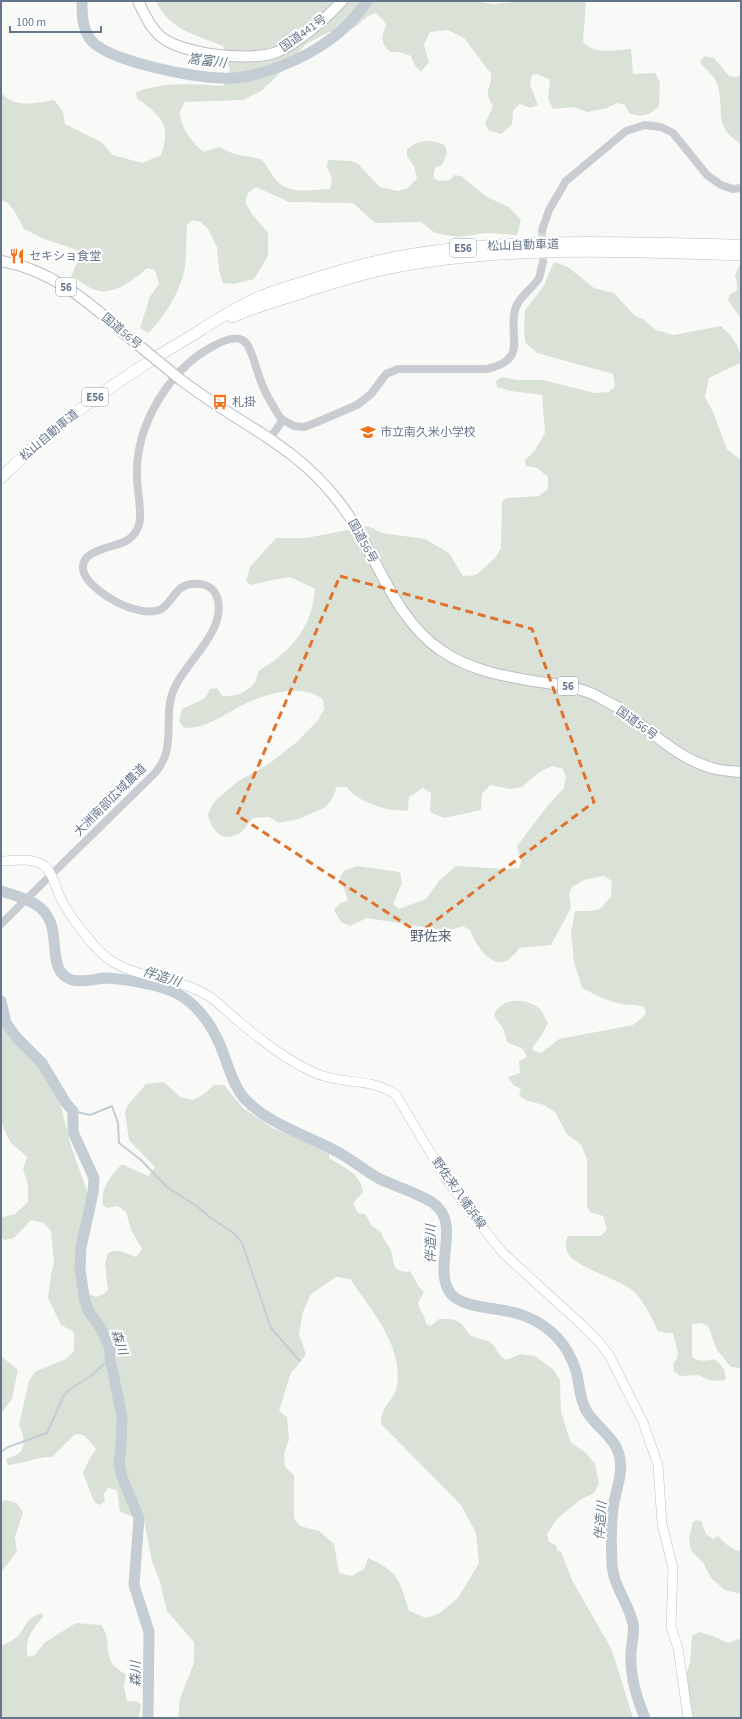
<svg xmlns="http://www.w3.org/2000/svg" width="742" height="1719" viewBox="0 0 742 1719" font-family="'Source Sans 3','Noto Sans JP',sans-serif">
	<rect width="100%" height="100%" fill="#f9faf7"/>
	<path fill="#dae2d8" fill-rule="evenodd" d="M156,1H473L494,4L520,1H586L583,42C595,55 615,50 631,49L633,74L655,73L660,82L659,106C649,116 642,118 629,113L625,105L617,103L607,108L588,112L573,107L553,109L548,99L550,80L537,74L532,75L530,85L538,105L530,108L520,104L513,110L512,125L501,134L488,130L485,123L493,106C482,89 492,91 491,74L465,39L448,30L430,32L424,45L429,62L421,72L415,66L411,56L399,52H390C380,41 381,39 386,25L383,20L376,13L368,16L354,28L329,32L306,44L276,77L261,91L243,100L185,102C183,105 180,110 180,114C181,129 193,143 204,152L219,147L234,154L261,159C268,166 271,175 278,182C290,195 314,189 330,189L332,178L327,167L328,160L351,161L358,164L380,187L398,191L408,188L417,178L414,166L407,156V149C420,139 430,139 445,145L447,153L442,165L435,168L433,178L439,181L450,180L454,175L461,176L487,197L509,207L521,220L517,235L486,233L458,237L435,233L421,222L375,223L353,203L289,202L256,187L248,193L245,202L252,214L268,233V256L254,279L234,284L223,283L219,271L217,247L208,229L201,222L192,220L187,225C186,238 187,252 185,265C183,287 164,319 148,333L140,328L150,296L159,284L155,270L147,268C135,279 116,294 99,291C89,289 79,280 71,276L80,255L77,250L44,239L24,229L15,212L8,203L1,200V93C17,109 35,103 54,100L63,111L65,124L101,142L113,155L142,163L161,155C164,147 167,135 164,126C161,116 146,104 137,99L136,92C165,82 193,84 223,86L230,71L223,46C196,35 169,30 156,1Z
		M704,56L714,58L729,76L738,77L741,74V144C710,124 727,109 716,81C714,75 704,69 700,62Z
		M554,262L568,267L594,288L614,293L635,316L643,319L656,330L673,335L721,326C732,336 742,347 740,363L709,378L705,397L713,412L727,449L741,460V1368L731,1367L717,1350L708,1326L701,1323L692,1324V1357C698,1362 707,1361 714,1359C722,1365 725,1369 726,1378L723,1381L709,1380L698,1375L681,1376L674,1372C673,1366 672,1363 677,1359L678,1353L673,1333H665L658,1331C651,1317 645,1302 633,1291C621,1280 572,1266 567,1252C566,1248 566,1243 566,1240L568,1236H601L607,1229L603,1216L590,1212L587,1206V1159L581,1145L567,1134L555,1112L544,1105L528,1101L519,1096L521,1089L513,1085L508,1077L520,1073L519,1061L527,1057L523,1049L507,1042L503,1028L494,1016C500,997 526,997 540,1009C543,1012 545,1018 548,1023L542,1035L532,1048L534,1051L541,1053L559,1039L633,1025L646,1014L644,1007C633,1003 631,1006 622,1004C608,1002 594,994 582,988L574,962L571,933L575,911H589L600,909L611,896L612,881L604,876L584,880L572,887L569,894L571,908L551,945L519,948C500,979 479,953 470,930L463,926L451,930H442L367,918L350,926L341,922L334,910L339,904L348,900L340,877L345,870L357,866L400,872L402,883L393,904L399,909L426,899L439,881L456,866L505,869L519,868L521,862L517,846L548,805L564,788L566,777L563,769L552,766L538,773L522,787L510,789L490,785L482,794L481,810L444,818L430,812L431,793L423,788L409,797L408,810C392,814 355,801 347,787H337L332,799L326,807L299,819L279,823L269,817L253,818C249,822 244,831 238,834C221,843 211,829 208,814L214,802L237,782L270,763L298,741L318,720L324,709L323,700C304,683 269,693 247,703C231,710 216,722 200,726C195,727 189,728 184,728L179,722L182,709L205,698L210,689L217,688L222,696C234,697 247,693 255,682C257,679 257,674 259,671C263,667 270,664 274,661C300,640 312,621 315,589L290,577L272,580L251,585L246,581L250,567L276,538H306L368,526L382,533L425,539L449,553L463,576L476,575L495,558L501,548L502,502L506,498L539,496L548,489V477L537,468L526,466L525,460L535,450L545,433L542,395L511,391L497,387L496,381L501,377L517,380H543L594,393L609,392L615,386L613,374L537,353L525,342L524,329L525,310L543,287Z
		M739,265L741,266V319L728,300L730,294L737,290V283L735,276Z
		M1,1018L10,1033L37,1055L50,1071L58,1086L61,1107L71,1146L87,1191L94,1200L89,1229L81,1240L77,1258L79,1283L89,1294L96,1297L104,1294L108,1290L105,1264L108,1253C118,1248 126,1253 136,1257L142,1249L131,1230L126,1212L118,1206L108,1208L103,1206C100,1189 110,1177 121,1165H124L148,1176L155,1167L129,1140L125,1113L127,1106L146,1084L164,1082L180,1097L193,1100L204,1094L214,1085H224L243,1108L274,1129L312,1143L329,1152V1158C344,1168 360,1172 363,1192L353,1203L358,1213L365,1214L372,1226L381,1232C383,1240 387,1242 390,1249C395,1257 390,1267 401,1271C405,1272 406,1272 410,1271L419,1287L424,1292L418,1303C420,1312 425,1314 426,1324L431,1326L439,1319C448,1319 458,1318 464,1327C467,1330 468,1334 472,1336C477,1339 485,1339 490,1342C497,1347 498,1357 506,1360L520,1354L535,1356L554,1370L560,1380L561,1412L571,1443L585,1452L595,1464L599,1483L594,1493L580,1500L557,1519L547,1534L549,1542L556,1545L557,1550L561,1552L572,1580L612,1650L633,1718H178L180,1698L194,1663V1642L167,1611L160,1582L152,1561L144,1520L120,1512L117,1490L108,1488L104,1494L105,1501L100,1505L94,1502L83,1473L89,1460L96,1449L84,1435L75,1434L52,1457C37,1457 23,1464 8,1465L6,1459C10,1457 15,1456 19,1453C27,1447 23,1432 19,1425L29,1381L36,1371L66,1359L74,1351V1332L61,1325L48,1298L51,1274L54,1263L51,1231L44,1223L31,1220L14,1238L4,1240L1,1236V1215L3,1217L15,1214L28,1202V1185L23,1169L27,1157L10,1142L1,1122ZM336,1277L350,1279C371,1310 403,1345 397,1386C395,1400 381,1404 381,1424L461,1505L476,1533L479,1563L458,1598L440,1613L426,1618L409,1611C400,1582 399,1571 368,1558L364,1569L352,1576L339,1573L334,1544L319,1531L300,1526L294,1518V1475L285,1467L284,1453L289,1440L287,1417L279,1411L291,1372L295,1369L306,1354L299,1334L303,1312L311,1294Z
		M1,1356L18,1370L12,1399L1,1414Z
		M6,1500L17,1503L23,1513L15,1537L17,1552L1,1572V1501Z
		M696,1520L701,1521L706,1534L713,1539L718,1536C724,1542 732,1551 741,1551V1594L725,1590L711,1578L704,1564L691,1550L689,1538L693,1522Z
		M43,1613V1617C33,1628 23,1641 28,1657L35,1655L44,1643L76,1623L101,1625C115,1642 98,1661 126,1674L124,1687L127,1701L138,1702L141,1705L139,1718H1V1646C6,1643 14,1640 18,1636C28,1625 25,1617 43,1613Z
		M699,1632L713,1636L728,1643L741,1638V1718H691L687,1689V1672L690,1663L692,1636Z"/>
	<g fill="none" stroke-linecap="round" stroke-linejoin="round">
		<path stroke="#c4cdd4" stroke-width="2" d="M73,1111L90,1115L112,1106L118,1123L119,1143L141,1160L167,1187L198,1207L208,1216L235,1234L242,1243L271,1328L300,1361
			M1,1452L8,1447L47,1433L64,1395L70,1389L91,1376L110,1358"/>
		<path stroke="#c4cdd4" stroke-width="11" d="M82,1C82,14 82,27 90,39C106,61 194,78 222,78C235,79 251,76 264,72C303,60 344,37 367,1
			M1,891C12,894 25,898 35,904C66,922 45,963 66,977C78,985 95,978 107,978C125,979 163,985 178,994C201,1007 215,1030 224,1055C229,1069 234,1086 244,1098C267,1123 303,1134 332,1149C349,1157 362,1169 378,1178C394,1186 418,1193 433,1203C463,1224 431,1268 451,1294C465,1310 505,1307 525,1316C550,1326 568,1345 576,1371C580,1385 579,1399 587,1412C595,1425 610,1434 617,1449C626,1469 616,1487 613,1508C611,1525 611,1544 612,1562C612,1585 629,1603 633,1624C635,1634 631,1644 631,1654C630,1677 636,1697 645,1718
			M1,1001L6,1023L17,1038L42,1063L66,1103L73,1111V1132L94,1178L93,1193L81,1247L80,1270L85,1302L89,1312L100,1327L110,1348V1358L122,1417L121,1448L119,1463L122,1477L139,1518L134,1585L149,1632L148,1718"/>
		<path stroke="#d4d9dc" stroke-width="8" stroke-dasharray="8 4" stroke-linecap="butt" d="M542,230L543,263"/>
		<g stroke="#bdc1c7" stroke-width="10">
			<path id="secondary" d="M1,861C14,861 31,857 43,865C53,872 55,886 60,897C68,914 95,950 110,960C138,979 177,977 207,995C218,1002 228,1012 237,1020C261,1040 286,1060 315,1073C341,1085 371,1077 396,1095L445,1177L475,1218L503,1253L582,1325L599,1342L609,1355L643,1422L658,1465L662,1524L673,1568L671,1627L678,1648L688,1718"/>
		</g>
		<g stroke="#bbbec2" stroke-width="12">
			<path id="trunk" d="M138,1C144,13 149,26 159,35C180,55 251,62 277,52C296,44 328,17 342,1
				M1,261C48,269 86,299 120,330
				M181,380C196,391 210,401 226,411C270,439 306,459 339,502C376,549 390,616 442,651C473,672 509,677 546,683C562,685 580,688 595,695C602,699 610,703 617,707C649,728 677,760 716,769C724,771 733,771 741,772"/>
		</g>
		<g stroke="#bbbec2" stroke-width="12">
			<path id="motorway" d="M232,317C257,306 284,299 310,290C335,283 360,274 385,269C502,245 623,251 741,255
				M1,478C45,433 94,397 147,363C165,351 184,341 202,329C222,317 241,304 262,296C276,290 290,286 304,282C340,270 376,260 414,254C522,237 632,243 741,245"/>
		</g>
		<path stroke="#c9ccd1" stroke-width="8" d="M542,230L549,210L566,181L626,131L645,125L661,127L673,133L707,175L721,185L733,189L741,188
			M270,438L283,420
			M1,924L155,773C160,767 164,760 166,753C172,731 164,706 176,685C186,666 202,651 212,632C224,611 222,580 191,584C174,586 172,605 159,610C138,618 92,593 84,573C76,551 111,548 124,542C133,538 140,528 140,518C141,504 136,485 137,469C138,423 169,372 208,349C250,324 248,346 260,379C264,392 272,404 279,416L283,420L294,426L304,427L315,423L357,405L371,394L386,374L398,369H487C531,359 506,334 516,307C520,296 533,288 539,278C541,273 541,267 543,263"/>
		<use href="#secondary" stroke="#fff" stroke-width="9"/>
		<use href="#trunk" stroke="#fff" stroke-width="10"/>
		<use href="#motorway" stroke="#fff" stroke-width="11"/>
		<g stroke="#bbbec2" stroke-width="12" stroke-linecap="butt">
			<path id="trunk-bridge" d="M120,330L181,380"/>
		</g>
		<use href="#trunk-bridge" stroke="#fff" stroke-width="10"/>
	</g>
	<path fill="none" stroke="#e0722c" stroke-width="3" stroke-dasharray="8 5" stroke-linejoin="round" d="M340,576L532,629L594,802L419,933L237,815Z"/>
	<defs>
		<g id="restaurant-bare" transform="scale(1.2)"><path d="M-5-6h1v4h1v-4h1v4h1v-4h1v5L-1.5 .5V6h-2V.5L-5-1ZM5-6V6H3V1.5H1.5Q1.5-4 5-6Z" fill="#f6711b" stroke="#fff" stroke-width="2.5" paint-order="stroke"/></g>
		<g id="bus-bare" transform="scale(1.2)"><path d="M-5-6H5V4H4V6H2V4H-2V6H-4V4H-5ZM-3.5-4V0h7V-4ZM-3.5 1.2v1.5H-2V1.2ZM2 1.2v1.5H3.5V1.2Z" fill="#f6711b" stroke="#fff" stroke-width="2.5" paint-order="stroke"/></g>
		<g id="school-bare" transform="scale(1.2)"><path d="M0-5L7-2L0 1L-7-2ZM-4 1L0 2.5L4 1V4Q0 6-4 4Z" fill="#f6711b" stroke="#fff" stroke-width="2.5" paint-order="stroke"/></g>
	</defs>
	<g fill-rule="evenodd">
		<use href="#restaurant-bare" x="17" y="256"/>
		<use href="#bus-bare" x="220" y="402"/>
		<use href="#school-bare" x="368" y="432"/>
	</g>
	<g text-anchor="middle" stroke-width="4" stroke-linejoin="round" paint-order="stroke">
		<g fill="#fff" stroke="#939eae" stroke-width="1">
			<rect x="450" y="239" width="26" height="18" rx="3"/>
			<rect x="56" y="278" width="20" height="18" rx="3"/>
			<rect x="82" y="388" width="26" height="18" rx="3"/>
			<rect x="558" y="677" width="20" height="18" rx="3"/>
		</g>
		<g font-size="11" font-weight="bold" fill="#65758b">
			<text x="463" y="252">E56</text>
			<text x="66" y="291">56</text>
			<text x="95" y="401">E56</text>
			<text x="568" y="690">56</text>
		</g>
		<g font-size="12" fill="#65758b" stroke="#fff">
			<text transform="translate(303 33) rotate(-36)" y="4">国道441号</text>
			<text transform="translate(523 245) rotate(-2)" y="4">松山自動車道</text>
			<text transform="translate(122 331) rotate(40)" y="4">国道56号</text>
			<text transform="translate(49 435) rotate(-40)" y="4">松山自動車道</text>
			<text transform="translate(363 541) rotate(61)" y="4">国道56号</text>
			<text transform="translate(637 723) rotate(36)" y="4">国道56号</text>
			<text transform="translate(110 800) rotate(-45)" y="4">大洲南部広域農道</text>
			<text transform="translate(459 1193) rotate(55)" y="4">野佐来八幡浜線</text>
		</g>
		<g font-size="12" fill="#65758b" stroke="#fff" text-anchor="start">
			<text x="29" y="260">セキショ食堂</text>
			<text x="232" y="406">札掛</text>
			<text x="380" y="436">市立南久米小学校</text>
		</g>
		<g font-size="13" font-style="italic" fill="#627786" stroke="#fff">
			<text transform="translate(207 60) rotate(7)" y="5">嵩富川</text>
			<text transform="translate(162 976) rotate(17)" y="5">伴造川</text>
			<text transform="translate(430 1244) rotate(-90)" y="5">伴造川</text>
			<text transform="translate(120 1342) rotate(72)" y="5">森川</text>
			<text transform="translate(600 1521) rotate(-86)" y="5">伴造川</text>
			<text transform="translate(135 1674) rotate(-90)" y="5">森川</text>
		</g>
		<g font-size="14" fill="#545f70" stroke="#fff">
			<text x="431" y="941">野佐来</text>
		</g>
	</g>
	<rect width="742" height="1719" fill="none" stroke="#65758b" stroke-width="4"/>
	<path d="M10 26v6h91v-6" fill="none" stroke="#65758b" stroke-width="2"/>
	<text x="16" y="26" font-size="12" fill="#65758b" stroke="#ffffff" stroke-width="3" paint-order="stroke">100 m</text>
</svg>
